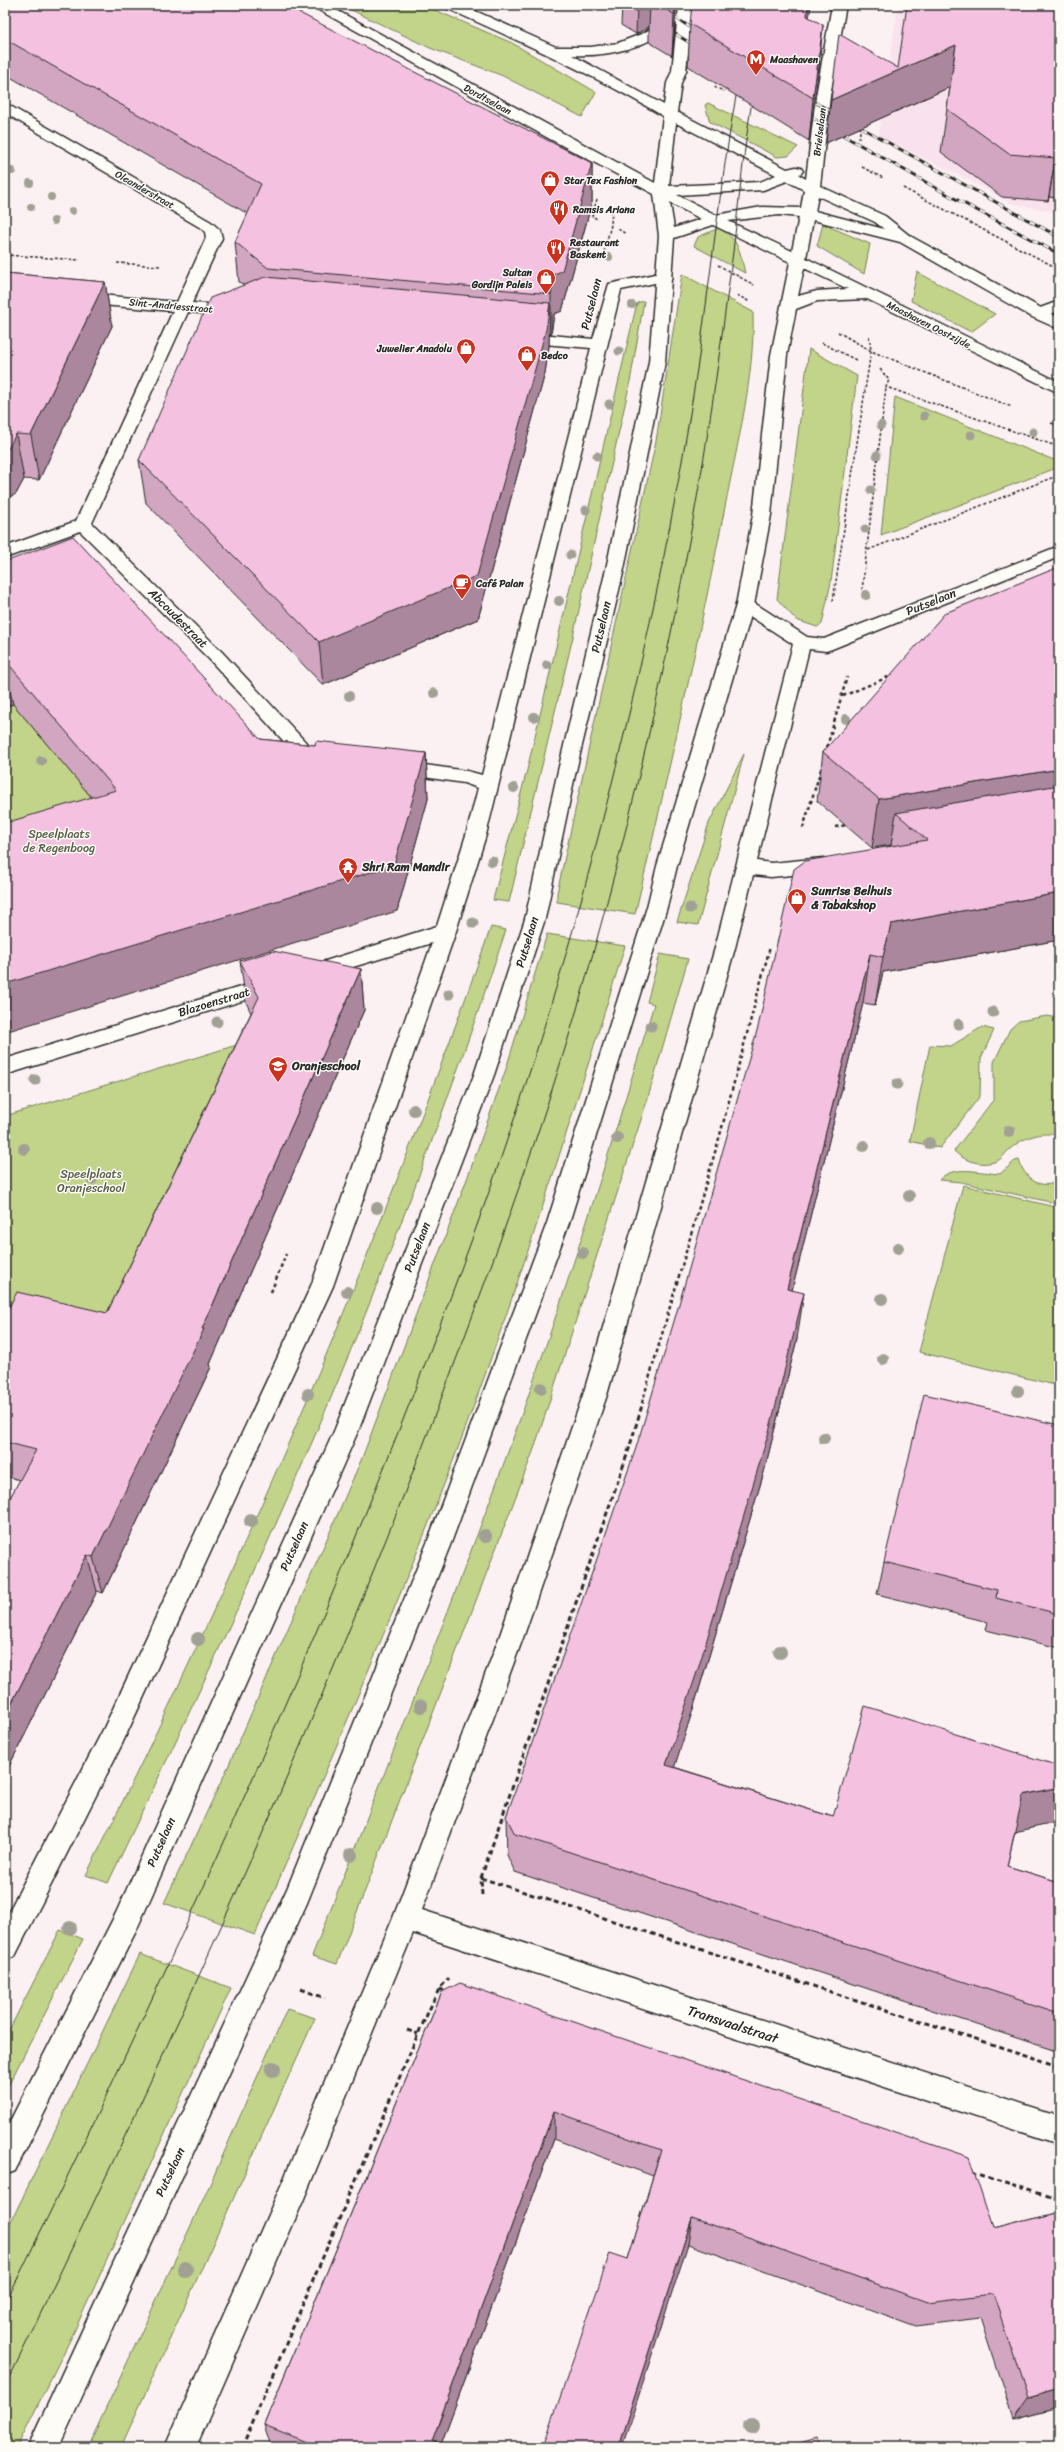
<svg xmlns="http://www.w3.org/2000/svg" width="1064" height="2452" viewBox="0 0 1064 2452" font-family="Sriracha,sans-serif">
	<rect width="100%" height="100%" fill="#fbf0f2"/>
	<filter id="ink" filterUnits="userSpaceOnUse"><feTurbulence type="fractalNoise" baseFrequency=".025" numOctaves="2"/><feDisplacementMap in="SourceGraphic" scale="8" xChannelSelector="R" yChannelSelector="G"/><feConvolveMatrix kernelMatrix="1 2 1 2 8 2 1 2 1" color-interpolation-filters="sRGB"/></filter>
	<g filter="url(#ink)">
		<path fill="#f9e2ed" d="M898,5H1059V213L1010,203L984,188L879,136Z"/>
		<path fill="#c1d489" stroke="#76805a" d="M341,5H423L512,43L596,92L582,117L503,76L430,48Z
			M708,103L798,147L788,156L777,157L710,122L705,105Z
			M823,224L870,244L864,274L817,246Z
			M719,228C739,239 740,252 745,273L694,246L698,237Z
			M917,272L995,314L971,332L911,301Z
			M682,274L753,312C755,377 737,444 725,507C698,644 667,779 635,914L557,902V893L656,441Z
			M644,301L630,382L572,641L509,902L493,900L527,770L637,303Z
			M809,349L857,376L831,582L822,624L817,627L796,620L777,599Z
			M895,397L1059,462V467L881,535Z
			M26,698L17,708L136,850L5,912V707Z
			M744,754L698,925L677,922L709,823Z
			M491,927L506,930C448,1102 385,1273 313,1440C248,1589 179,1736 108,1883L86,1875C241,1568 377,1251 491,927Z
			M547,934L625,946C570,1123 515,1301 448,1474C388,1629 321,1782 255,1935L164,1903L228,1767L362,1458L467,1179L506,1069Z
			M660,954L688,959L647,1101L534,1449L337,1964L312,1956C377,1792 443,1628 504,1463C560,1312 608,1158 654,1004L647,1002Z
			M1047,1016L1059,1018V1136C1043,1130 1022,1138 1010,1149C1006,1152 1002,1159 997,1161C982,1167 964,1161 954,1151L994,1099V1062L1010,1029L1019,1021Z
			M982,1027L994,1030L981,1058L980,1096L940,1148L910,1141L930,1045L951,1046Z
			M253,1040L109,1341L17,1324L5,1293V1116Z
			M1019,1160C1024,1178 1040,1191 1059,1181V1204L961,1182L939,1180C953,1164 981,1173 1000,1174L1015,1161Z
			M963,1185L1059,1208V1386L919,1352Z
			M60,1930L83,1939L5,2092V2038Z
			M140,1954L231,1988L73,2334L17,2447H5V2234Z
			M287,2009L315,2018L121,2447H88L212,2180Z"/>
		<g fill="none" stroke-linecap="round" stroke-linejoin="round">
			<g stroke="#2b2b2b" stroke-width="3">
				<path id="minor" d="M5,103L211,222L220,230L222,238L192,303L235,306L243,311L235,316L188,312L92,523L222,652L312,749L327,754L329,758L327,762L320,764L298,757L210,660L80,531L5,558V547L76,521L173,311L78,303L70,298L78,293L177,302L206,238L205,232L201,228L5,113Z
					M664,272L672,277L669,280L621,290L486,835L456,931L333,1286L122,1744L15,1956L5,1960V1919L104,1728L311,1286L432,943L310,980L303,978L300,973L303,968L437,926L466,835L478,788L464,783L397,773L390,771L388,767L390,763L397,761L467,771L482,775L591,348L520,342L512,337L520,332L593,339L609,284Z
					M1059,301V311L1038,319L1030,314L1032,311Z
					M1059,546V557L832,649L826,651L809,649L757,861L771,863L823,858L830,860L833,865L830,870L823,872L771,877L753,875L735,948L607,1395L523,1638L422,1910L1059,2116V2144L413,1933L303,2201L196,2447H165L283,2181L393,1918L499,1638L583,1395L715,948L793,644L739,609L736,605L739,601H751L807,637L824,639Z
					M273,977L280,979L283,984L280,989L5,1075V1059Z"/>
			</g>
			<g stroke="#2b2b2b" stroke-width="3">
				<path id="secondary" d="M310,5H327L655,183L663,116C593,74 520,41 446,8L444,5H462L556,47H591L618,43L644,33L669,16H678L679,5H693L686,71L681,83L677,112L787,169L796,167L801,168L803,171L799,175L806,179L816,96L832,5H846L830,96L820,186L885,216L910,236L1059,318V329L1032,317L900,242L813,220L806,258L1059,382V393L867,299L817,301L796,309L787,355L771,515L754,605L677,866L667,907L569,1223L451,1543L307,1903L59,2447H28L287,1889L427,1543L547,1223L647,907L657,866L736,605L753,515L771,355L790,262L713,225L674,238L665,362L624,569L575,775L545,919L494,1075L359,1429L136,1931L15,2171L5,2175V2131L116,1913L335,1429L474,1075L525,919L557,775L606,569L649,362L659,236L654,194L550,139ZM677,23L672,71L667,83L664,105L572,55C610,57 648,47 677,23ZM676,123L776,175L760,182L669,186ZM787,181L804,190L801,208L762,207L716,215L677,195L763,190ZM818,196L875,222L884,229L815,211ZM670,203L701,219L674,228ZM779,215L799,217L792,251L728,221ZM804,268L848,289L817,291L798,296Z"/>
			</g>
			<path stroke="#2b2b2b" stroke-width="1.5" stroke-dasharray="3 2" stroke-linecap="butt" d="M878,11L879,5
				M714,87L724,91
				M859,139L861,125
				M862,167L883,178
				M903,188L1059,269
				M597,199L592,216L597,219
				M618,229L626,234
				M604,252L611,225L612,208
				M5,255L80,260
				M117,263L160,266
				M718,265L754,285
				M737,295L750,302
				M838,332L871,351L1012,407
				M822,343L858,361
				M880,369L889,380L886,387L1059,447
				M1051,423L1059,426
				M868,550L1059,475
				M862,590L886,387
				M833,601L871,351L869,335"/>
			<path stroke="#2b2b2b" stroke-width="2.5" stroke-dasharray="3.5 3" stroke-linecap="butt" d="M843,696L893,675
				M827,747L847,677
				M835,827L847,825
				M803,828L822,766
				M271,1292L286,1254
				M642,1403L720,1135L770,947"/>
			<path stroke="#2b2b2b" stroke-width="3" stroke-dasharray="5 3.5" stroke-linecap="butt" d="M481,1878L1059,2066
				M482,1895L481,1878L629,1449L643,1402
				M301,1989L325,1998
				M439,1989L446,1991
				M407,2030L418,2034
				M972,2172L1059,2201
				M242,2447L418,2034L439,1989L449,1978"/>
			<use href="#minor" fill="#fdfcf7" fill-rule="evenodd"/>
			<use href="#secondary" fill="#fdfcf7" fill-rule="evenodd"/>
			<path stroke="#2b2b2b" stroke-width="1" d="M5,2304C141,2028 271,1750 385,1465C457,1286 524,1105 576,919C624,745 666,568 694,389C710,288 719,186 738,85
				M5,2387C151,2087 290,1785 412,1474C478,1304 543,1133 592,957C638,792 676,625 704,457C715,389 724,321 733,252C739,200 744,147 753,95"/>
			<g stroke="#2b2b2b" stroke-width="3">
				<path id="rail" d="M656,5L699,33
					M666,28L698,48
					M805,97L838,115
					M802,112L952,197L1059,254
					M851,122L1059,237"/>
			</g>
			<use href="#rail" stroke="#fdfcf7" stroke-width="2" stroke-dasharray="6" stroke-linecap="butt"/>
		</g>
		<g fill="#a1a094">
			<circle cx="12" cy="171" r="4"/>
			<circle cx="30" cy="183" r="4"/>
			<circle cx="51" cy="197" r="4"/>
			<circle cx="31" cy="207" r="4"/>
			<circle cx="72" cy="211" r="4"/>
			<circle cx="54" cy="221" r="4"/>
			<circle cx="609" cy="257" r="4"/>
			<circle cx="632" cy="305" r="4"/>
			<circle cx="619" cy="351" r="4.5"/>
			<circle cx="609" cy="404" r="4.5"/>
			<circle cx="924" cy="416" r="4.5"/>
			<circle cx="881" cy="425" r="4.5"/>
			<circle cx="1033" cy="432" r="4.5"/>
			<circle cx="971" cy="435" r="4.5"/>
			<circle cx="877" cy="455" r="4.5"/>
			<circle cx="597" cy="456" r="4.5"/>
			<circle cx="871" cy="490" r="4.5"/>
			<circle cx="586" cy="510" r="4.5"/>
			<circle cx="865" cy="529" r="4.5"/>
			<circle cx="570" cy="555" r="4.5"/>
			<circle cx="866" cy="595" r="5"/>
			<circle cx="559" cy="601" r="5"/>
			<circle cx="547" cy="665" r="5"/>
			<circle cx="434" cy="693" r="5"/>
			<circle cx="349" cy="696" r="5"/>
			<circle cx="534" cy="717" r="5"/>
			<circle cx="846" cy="719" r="5"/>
			<circle cx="41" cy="761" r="5"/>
			<circle cx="514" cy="788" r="5"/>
			<circle cx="492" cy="861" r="5.5"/>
			<circle cx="690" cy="908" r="5.5"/>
			<circle cx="473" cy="923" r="5.5"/>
			<circle cx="449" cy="994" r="5.5"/>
			<circle cx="993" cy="1012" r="5.5"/>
			<circle cx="217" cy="1022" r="5.5"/>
			<circle cx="959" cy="1024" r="5.5"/>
			<circle cx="651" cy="1026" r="5.5"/>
			<circle cx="35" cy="1080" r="5.5"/>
			<circle cx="897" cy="1084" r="5.5"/>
			<circle cx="414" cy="1110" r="6"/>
			<circle cx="1009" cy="1131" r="6"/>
			<circle cx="617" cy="1138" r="6"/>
			<circle cx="929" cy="1143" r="6"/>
			<circle cx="864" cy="1146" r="6"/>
			<circle cx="24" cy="1149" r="6"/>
			<circle cx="92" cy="1179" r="6"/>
			<circle cx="909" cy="1196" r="6"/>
			<circle cx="377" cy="1208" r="6"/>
			<circle cx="898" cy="1248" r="6"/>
			<circle cx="583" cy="1253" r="6"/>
			<circle cx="347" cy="1292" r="6"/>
			<circle cx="882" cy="1299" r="6"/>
			<circle cx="883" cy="1359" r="6"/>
			<circle cx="541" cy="1388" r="6"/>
			<circle cx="1018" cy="1391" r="6"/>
			<circle cx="308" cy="1394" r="6"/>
			<circle cx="824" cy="1438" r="6"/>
			<circle cx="251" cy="1521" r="7"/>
			<circle cx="485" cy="1536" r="7"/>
			<circle cx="198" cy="1639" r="7"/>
			<circle cx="780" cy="1652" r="7"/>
			<circle cx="421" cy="1706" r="7"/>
			<circle cx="351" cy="1855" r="7"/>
			<circle cx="70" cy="1928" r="7"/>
			<circle cx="273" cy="2069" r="8"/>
			<circle cx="185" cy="2269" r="8"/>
			<circle cx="751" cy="2426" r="8"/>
		</g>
		<path fill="#d2a6c1" stroke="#2b2b2b" d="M5,5L592,163V202L562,311L554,314L551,334L549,333V346L545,373L478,619L323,685L146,503L139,460L244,285L239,282L235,242L248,214L5,74Z
			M622,5H677H676L675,25L672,56L649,42V27L636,34L621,25Z
			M1059,5V175L1055,198L1049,197L1048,201L1002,197L941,152L950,87L826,143L898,68Z
			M809,17L819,68L809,141L688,66L690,24Z
			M5,273L105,282L112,326L39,480L24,479L16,494Z
			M5,562L260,739L315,745L426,753L428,799L397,911L92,798L13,704L5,707Z
			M1059,567V940L883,972L875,1005L863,1003L792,1290L797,1339L764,1472L694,1706L674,1767L833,1817L1015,1832L1007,1866L1059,1882V2052L515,1872L507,1855L506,1817L891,846V845L872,848L817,801L823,752Z
			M240,961L361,969L364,1010L210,1364L211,1367L103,1593L97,1591L5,1774V1507L20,1480L5,1476V1315L107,1313L251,1013L246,1002Z
			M1059,1425V1648L986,1630L988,1622L877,1594L884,1562Z
			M442,1992L993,2228L1059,2211V2407L1013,2419L980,2318L916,2326L688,2244L628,2259L653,2176L554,2139L441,2444L448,2447H274L271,2446L264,2425Z"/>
		<path fill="#ab879d" stroke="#2b2b2b" d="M637,5H650L649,27L636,34Z
			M659,5H677H676L675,25L672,56L674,14Z
			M808,5H811L803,58L807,16Z
			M823,25L819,68L809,141L813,98Z
			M956,45L950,87L826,143L831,100Z
			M1056,154L1049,197L1048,201Z
			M592,163V202L562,311L554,314L551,334V294L554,274Z
			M105,282L112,326L39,480L31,435Z
			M550,303L549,346L545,373L478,619L323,685L319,642Z
			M16,434L24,479L16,494L5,499V450Z
			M5,667L13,704L5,707Z
			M426,753L428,799L397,911L5,1032V984Z
			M1059,769V815L896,813L891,845L872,848L879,799Z
			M1059,893V940L883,972L875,1005L883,957L891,924Z
			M870,954L863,1003L781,1335L787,1289Z
			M361,969L364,1010L210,1364L211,1367L103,1593L93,1557L202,1329Z
			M804,1293L797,1339L764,1472L694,1706L663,1803L666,1765Z
			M87,1555L97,1591L5,1774V1716Z
			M1059,1787V1822L1009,1833L1023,1795Z
			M554,2111V2139L440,2447L432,2441Z
			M692,2218L688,2244L622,2447H618Z
			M1059,2389V2407L1013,2419L1028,2398Z"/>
		<path fill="#f4c1e0" stroke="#2b2b2b" d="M5,5H284L592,163L562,271L554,274L551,294L268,268L235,242L261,184L5,39Z
			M659,5H675L674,14Z
			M692,5H808L807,16L823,25L813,98L690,24Z
			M907,5H1059V154H1056V158L1009,154L947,109L956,45L831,100L839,34L898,68Z
			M5,273L105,282L31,435L16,434L8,449L5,450Z
			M265,277L550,303L546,330L477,576L319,642L139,460L210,298Z
			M73,536L260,739L315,745L316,741L426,753L394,865L5,984V823L116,790L5,660V562Z
			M1059,567V769L879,799L823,752L945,613Z
			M1059,785V893L891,924L883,957L870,954L787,1289L804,1293L770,1428L699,1666L666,1765L833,1817L865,1706L1059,1766V1787L1023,1795L1007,1866L1059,1882V2013L515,1834L506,1817L636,1448L675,1318L758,1027L794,869L805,861L927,840L896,813Z
			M273,951L361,969L202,1329H204L93,1557L87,1555L5,1716V1507L36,1450L5,1442V1315L17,1292L107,1313L259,997L240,961Z
			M924,1394L1059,1425V1614L996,1598L997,1590L884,1562Z
			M460,1983L969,2157L993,2228L1059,2211V2389L1028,2398L993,2294L927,2302L692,2218L618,2447H543L610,2253L628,2259L661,2150L554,2111L432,2441L448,2447H320L264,2425L442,1992Z
			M818,2438L820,2447H783Z"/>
	</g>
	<defs>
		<g id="metro-pin" transform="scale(1)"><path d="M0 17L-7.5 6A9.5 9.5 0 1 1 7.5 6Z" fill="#c8321e" stroke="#fdfcf7"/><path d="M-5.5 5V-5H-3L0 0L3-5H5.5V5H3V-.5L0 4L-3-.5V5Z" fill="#fff"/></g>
		<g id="shop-pin" transform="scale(1)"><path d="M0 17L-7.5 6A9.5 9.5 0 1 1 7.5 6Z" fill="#c8321e" stroke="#fdfcf7"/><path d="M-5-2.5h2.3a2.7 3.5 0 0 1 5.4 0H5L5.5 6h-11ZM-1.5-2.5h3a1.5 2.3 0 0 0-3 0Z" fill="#fff"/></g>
		<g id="restaurant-pin" transform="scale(1)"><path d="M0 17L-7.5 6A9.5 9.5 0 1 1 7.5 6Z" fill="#c8321e" stroke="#fdfcf7"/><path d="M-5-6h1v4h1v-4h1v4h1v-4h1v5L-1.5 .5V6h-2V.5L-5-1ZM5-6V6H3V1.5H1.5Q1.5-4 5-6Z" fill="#fff"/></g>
		<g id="cafe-pin" transform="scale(1)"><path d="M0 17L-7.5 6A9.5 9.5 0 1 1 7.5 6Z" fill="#c8321e" stroke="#fdfcf7"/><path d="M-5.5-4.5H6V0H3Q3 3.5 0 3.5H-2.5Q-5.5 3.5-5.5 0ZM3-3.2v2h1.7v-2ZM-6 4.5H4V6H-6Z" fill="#fff"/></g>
		<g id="temple-pin" transform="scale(1)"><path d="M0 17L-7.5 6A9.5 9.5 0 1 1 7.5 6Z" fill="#c8321e" stroke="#fdfcf7"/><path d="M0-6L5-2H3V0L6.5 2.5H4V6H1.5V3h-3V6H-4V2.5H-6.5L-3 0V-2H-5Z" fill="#fff"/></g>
		<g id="school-pin" transform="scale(1)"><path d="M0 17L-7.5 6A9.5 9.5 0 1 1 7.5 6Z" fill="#c8321e" stroke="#fdfcf7"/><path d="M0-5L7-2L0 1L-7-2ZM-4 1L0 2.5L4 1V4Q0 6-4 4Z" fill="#fff"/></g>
	</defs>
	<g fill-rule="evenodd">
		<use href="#metro-pin" x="756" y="59"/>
		<use href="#shop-pin" x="550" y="180"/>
		<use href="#restaurant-pin" x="559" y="209"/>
		<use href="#restaurant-pin" x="556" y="248"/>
		<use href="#shop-pin" x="546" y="278"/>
		<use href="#shop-pin" x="466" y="348"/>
		<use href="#shop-pin" x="527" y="355"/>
		<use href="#cafe-pin" x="462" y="583"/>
		<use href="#temple-pin" x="348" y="867"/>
		<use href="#shop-pin" x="797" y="898"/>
		<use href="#school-pin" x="278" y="1066"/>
	</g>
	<g text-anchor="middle" stroke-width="3" stroke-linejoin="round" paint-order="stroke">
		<g font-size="10" font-weight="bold" fill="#2b2b2b" stroke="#fdfcf7" text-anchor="start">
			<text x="770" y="63">Maashaven</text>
			<text x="564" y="184">Star Tex Fashion</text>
			<text x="573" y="213">Ramsis Ariana</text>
			<text x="570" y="246">Restaurant<tspan x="570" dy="12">Baskent</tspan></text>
			<text x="532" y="276" text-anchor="end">Sultan<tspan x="532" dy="12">Gordijn Paleis</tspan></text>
			<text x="452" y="352" text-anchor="end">Juwelier Anadolu</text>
			<text x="541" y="359">Bedco</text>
			<text x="476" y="587">Café Palan</text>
		</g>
		<g font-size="10" fill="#2b2b2b" stroke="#fdfcf7">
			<text transform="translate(488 99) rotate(29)" y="4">Dordtselaan</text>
			<text transform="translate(819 132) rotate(-83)" y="4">Brielselaan</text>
			<text transform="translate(145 189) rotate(30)" y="4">Oleanderstraat</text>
			<text transform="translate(171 305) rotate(5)" y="4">Sint-Andriesstraat</text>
			<text transform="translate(929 324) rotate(27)" y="4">Maashaven Oostzijde</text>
		</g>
		<g font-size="12" fill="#2b2b2b" stroke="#fdfcf7">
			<text transform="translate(591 304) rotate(-76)" y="4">Putselaan</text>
			<text transform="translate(931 602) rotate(-22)" y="4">Putselaan</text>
			<text transform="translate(178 618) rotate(45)" y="4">Abcoudestraat</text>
			<text transform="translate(601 627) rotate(-77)" y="4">Putselaan</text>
			<text transform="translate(527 942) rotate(-73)" y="4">Putselaan</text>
			<text transform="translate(214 1002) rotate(-17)" y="4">Blazoenstraat</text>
			<text transform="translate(417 1247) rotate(-69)" y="4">Putselaan</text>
			<text transform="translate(294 1546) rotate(-66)" y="4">Putselaan</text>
			<text transform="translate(161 1842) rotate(-66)" y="4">Putselaan</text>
			<text transform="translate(170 2172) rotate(-65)" y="4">Putselaan</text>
		</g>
		<g font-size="12" fill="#585e47" stroke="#fdfcf7">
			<text x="59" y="838">Speelplaats<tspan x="59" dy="14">de Regenboog</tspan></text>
			<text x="91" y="1178">Speelplaats<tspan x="91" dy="14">Oranjeschool</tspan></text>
		</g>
		<g font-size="12" font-weight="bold" fill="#2b2b2b" stroke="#fdfcf7" text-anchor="start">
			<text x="362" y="871">Shri Ram Mandir</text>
			<text x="811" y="895">Sunrise Belhuis<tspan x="811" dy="14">&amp; Tabakshop</tspan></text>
			<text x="292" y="1070">Oranjeschool</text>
		</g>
		<g font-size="14" fill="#2b2b2b" stroke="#fdfcf7">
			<text transform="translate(733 2024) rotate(18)" y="5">Transvaalstraat</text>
		</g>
	</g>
	<rect width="1064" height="2452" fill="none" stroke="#fdfcf7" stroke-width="20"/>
	<rect x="10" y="10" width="1044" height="2432" fill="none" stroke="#2b2b2b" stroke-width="1.5" filter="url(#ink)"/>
</svg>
